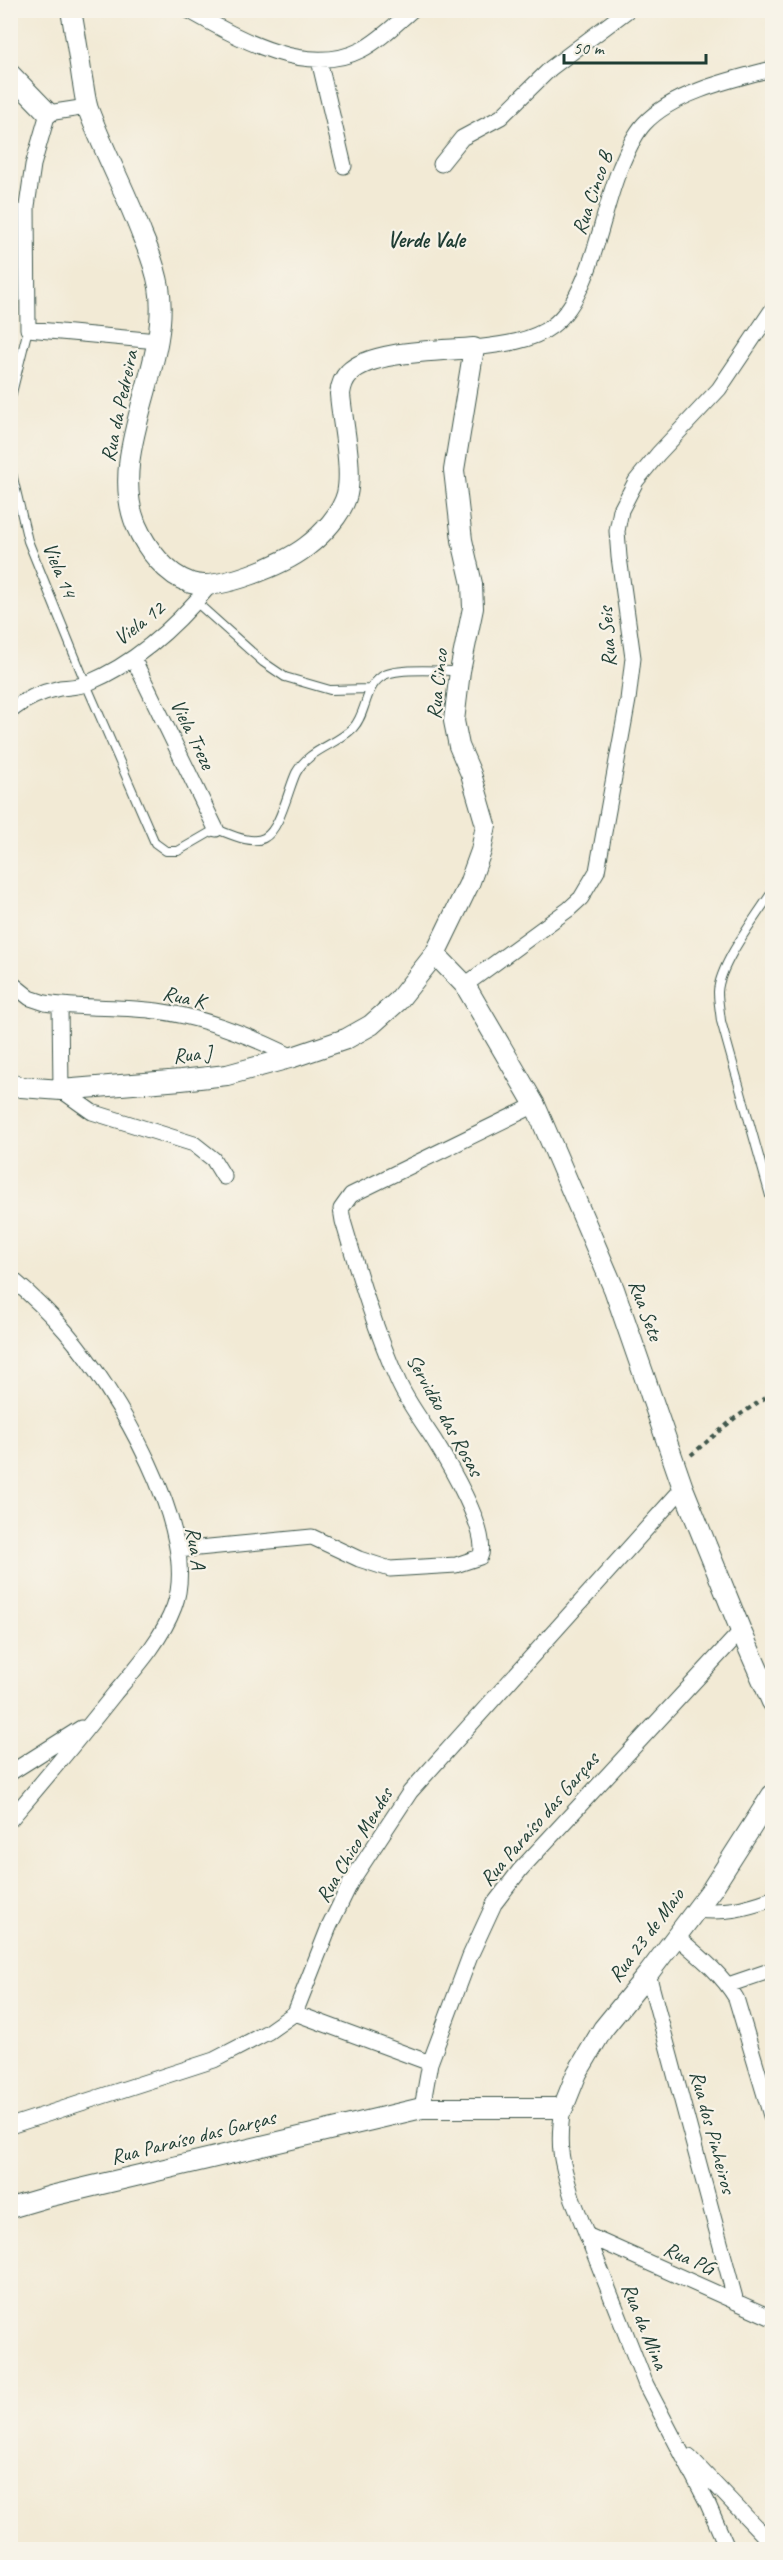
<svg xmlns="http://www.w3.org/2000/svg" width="783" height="2560" viewBox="0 0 783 2560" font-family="Caveat,sans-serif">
	<rect width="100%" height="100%" fill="#f7f3e8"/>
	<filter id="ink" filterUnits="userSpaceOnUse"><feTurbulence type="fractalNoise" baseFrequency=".0167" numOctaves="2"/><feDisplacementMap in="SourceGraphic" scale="12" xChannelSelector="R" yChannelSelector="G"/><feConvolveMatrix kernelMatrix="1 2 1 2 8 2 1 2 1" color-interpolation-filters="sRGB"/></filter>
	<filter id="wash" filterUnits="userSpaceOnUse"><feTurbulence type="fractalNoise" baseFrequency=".008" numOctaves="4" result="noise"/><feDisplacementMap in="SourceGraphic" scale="24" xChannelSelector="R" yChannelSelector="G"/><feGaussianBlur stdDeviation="1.35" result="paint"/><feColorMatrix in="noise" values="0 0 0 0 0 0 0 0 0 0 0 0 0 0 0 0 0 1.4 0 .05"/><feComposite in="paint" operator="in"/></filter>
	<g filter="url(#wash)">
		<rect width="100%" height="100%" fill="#f2ead5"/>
	</g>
	<g filter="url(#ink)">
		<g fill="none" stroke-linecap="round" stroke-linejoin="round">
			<g stroke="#3f574c" stroke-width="10">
				<path id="service" d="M10,401L28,329
					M10,465L28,541L86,684L155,843L166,851H178L216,829C230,834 251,845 264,838C280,830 288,790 296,773C309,749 335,746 353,728C367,713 364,689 381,677C394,667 441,671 458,671
					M196,602L263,662L285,677L330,690L369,689
					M772,892C757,915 719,965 718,992C718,1001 720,1011 721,1021L772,1203"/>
			</g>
			<g stroke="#3f574c" stroke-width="17">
				<path id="minor" d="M188,10C236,37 306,78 361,50C379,41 396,24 412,10
					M319,60L344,166
					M87,107L48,113L33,165L27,206L28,329L157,341
					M441,164L462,138L501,117L551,68L628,10
					M474,348C500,345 531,342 552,326C592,296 601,213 620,168C626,154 633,136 644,124C672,93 733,79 772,69
					M133,658L216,829
					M10,711C25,699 41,692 60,688C69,687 80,687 88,683C136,663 177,625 210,585
					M10,982L30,998L45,1003C82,1009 120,1006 157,1011C203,1017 251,1036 293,1057
					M465,985L569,909L581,898L597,871L628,700L633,658L619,557L617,531L621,510L636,481L658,454L719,389L772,310
					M60,1005L61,1090L92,1112L194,1144L213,1159L224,1177
					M10,1277C30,1294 49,1312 66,1332C114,1388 202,1532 174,1607C162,1639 137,1667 115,1693C81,1736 46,1778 10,1820
					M178,1550L312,1537L359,1559L390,1569L456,1565L480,1557C491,1534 447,1461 434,1440C422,1421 407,1402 398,1381C375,1330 359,1275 343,1221L341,1209L351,1195L535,1105
					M10,1773L81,1728
					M696,1910C726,1913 744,1909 772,1899
					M676,1936C698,1955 721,1973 736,1998L772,2119
					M648,1974L736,2302
					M728,1985L772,1970
					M295,2013L430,2063
					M422,2108L430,2063L470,1956L494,1904L520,1870L741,1631
					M563,2108C557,2146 561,2161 572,2197L646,2385L707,2502L728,2550
					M10,2126L214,2060L268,2032L295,2013L329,1927L352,1880L410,1792L683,1488
					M589,2236L772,2318
					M689,2457L772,2544"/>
			</g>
			<g stroke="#3f574c" stroke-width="22">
				<path id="tertiary" d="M10,74L48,113
					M435,954L465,985L535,1105L614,1289L683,1488L741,1631L772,1702
					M10,1084L21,1087L61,1090L181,1080L227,1075L293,1057L346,1039L371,1025L398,1001L435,954L469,884L481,851L486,825L471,774L459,746L454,721L460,671L473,608L472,584L462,540L454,470L474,348C442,351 371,350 349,373C343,379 341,386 340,394C342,422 353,467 347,494C342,514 322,535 306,547C284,564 218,592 191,583C166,575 146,548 136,525C106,451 172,363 159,287C156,270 149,251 142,235C126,192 104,152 88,109C85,100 84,88 82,78C79,56 75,33 71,10
					M10,2208L51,2196L422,2108H563L577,2073L603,2029L648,1974L712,1889L772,1795"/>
			</g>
			<path stroke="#3f574c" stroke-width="4" stroke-dasharray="4.5 4.5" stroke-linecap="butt" d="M691,1455L735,1418L772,1393"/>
			<use href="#service" stroke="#fff" stroke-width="8"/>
			<use href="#minor" stroke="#fff" stroke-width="15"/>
			<use href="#tertiary" stroke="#fff" stroke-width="20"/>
		</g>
	</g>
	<g text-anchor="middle" stroke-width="4.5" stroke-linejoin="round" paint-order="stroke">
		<g font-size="21" fill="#1f3d34" stroke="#f7f3e8">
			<text transform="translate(592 193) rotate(-71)" y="7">Rua Cinco B</text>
			<text transform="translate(119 406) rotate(-78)" y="7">Rua da Pedreira</text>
			<text transform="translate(60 570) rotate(68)" y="7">Viela 14</text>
			<text transform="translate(139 623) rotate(-38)" y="7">Viela 12</text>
			<text transform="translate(607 637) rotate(-94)" y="7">Rua Seis</text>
			<text transform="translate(437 684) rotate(-84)" y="7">Rua Cinco</text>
			<text transform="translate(193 734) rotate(64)" y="7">Viela Treze</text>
			<text transform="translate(184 997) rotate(13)" y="7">Rua K</text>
			<text transform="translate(192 1054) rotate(-6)" y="7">Rua J</text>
			<text transform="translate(646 1310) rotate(70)" y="7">Rua Sete</text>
			<text transform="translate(445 1415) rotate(61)" y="7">Servidão das Rosas</text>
			<text transform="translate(196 1548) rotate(82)" y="7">Rua A</text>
			<text transform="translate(539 1819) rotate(-49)" y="7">Rua Paraíso das Garças</text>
			<text transform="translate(354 1845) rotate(-59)" y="7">Rua Chico Mendes</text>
			<text transform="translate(646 1935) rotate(-53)" y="7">Rua 23 de Maio</text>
			<text transform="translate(713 2132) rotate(75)" y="7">Rua dos Pinheiros</text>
			<text transform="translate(193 2137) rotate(-14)" y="7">Rua Paraíso das Garças</text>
			<text transform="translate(689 2258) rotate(24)" y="7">Rua PG</text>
			<text transform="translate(645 2326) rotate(68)" y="7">Rua da Mina</text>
		</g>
		<g font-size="22" font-weight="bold" fill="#1f3d34" stroke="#f7f3e8">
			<text x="426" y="247">Verde Vale</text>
		</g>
	</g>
	<rect width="783" height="2560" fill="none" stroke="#f7f3e8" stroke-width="36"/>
	<path d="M564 54v9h142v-9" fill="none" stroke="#1f3d34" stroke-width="3"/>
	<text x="573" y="54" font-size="18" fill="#1f3d34" stroke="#f7f3e8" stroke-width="4.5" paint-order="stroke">50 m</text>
</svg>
